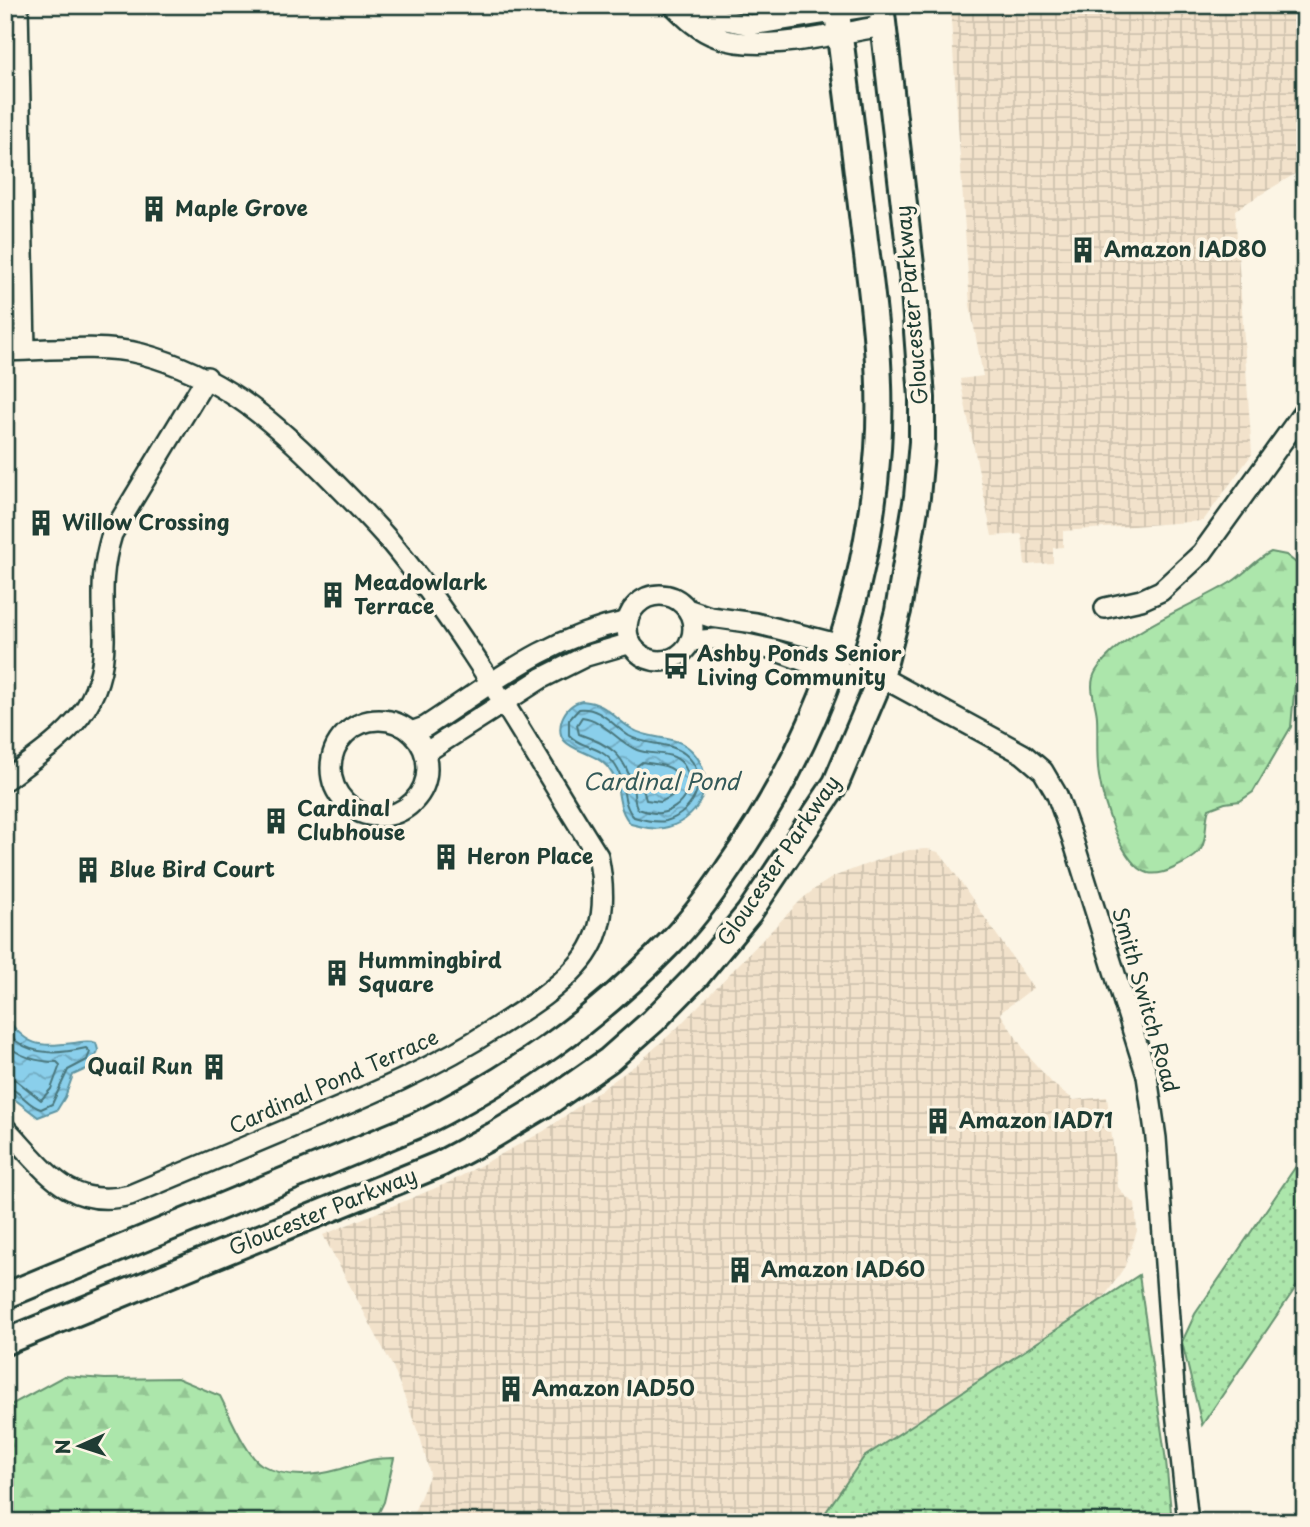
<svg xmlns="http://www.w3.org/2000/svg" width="1310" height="1527" viewBox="0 0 1310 1527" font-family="'Playpen Sans',sans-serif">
	<defs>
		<pattern id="industrial-grid" width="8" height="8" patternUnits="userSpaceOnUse" patternTransform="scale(1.75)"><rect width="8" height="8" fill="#f2e2cb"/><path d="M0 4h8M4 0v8" fill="none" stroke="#cfc3af"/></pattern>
		<pattern id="grass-dots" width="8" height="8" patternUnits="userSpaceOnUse" patternTransform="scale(1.75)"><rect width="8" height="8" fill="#ace6ab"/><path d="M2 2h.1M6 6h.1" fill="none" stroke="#94c694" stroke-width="1.8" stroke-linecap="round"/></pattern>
		<pattern id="forest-firs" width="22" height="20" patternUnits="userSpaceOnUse" patternTransform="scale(1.75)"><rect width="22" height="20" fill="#ace6ab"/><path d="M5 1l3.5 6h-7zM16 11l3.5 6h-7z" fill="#94c694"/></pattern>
		<pattern id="water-waves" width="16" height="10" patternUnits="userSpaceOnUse" patternTransform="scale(1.75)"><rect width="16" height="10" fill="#8acfeb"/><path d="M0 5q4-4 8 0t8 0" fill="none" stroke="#70a9bf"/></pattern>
	</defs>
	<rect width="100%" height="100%" fill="#fcf5e5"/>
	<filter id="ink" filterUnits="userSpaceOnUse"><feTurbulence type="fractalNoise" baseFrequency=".0143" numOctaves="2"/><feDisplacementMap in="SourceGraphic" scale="14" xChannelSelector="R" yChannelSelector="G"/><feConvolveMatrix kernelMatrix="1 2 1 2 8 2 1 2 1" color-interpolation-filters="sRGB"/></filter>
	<g filter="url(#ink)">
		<path fill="url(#industrial-grid)" d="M704,5H792L793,17L744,22Z
			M950,5H1305V168L1235,210L1252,454L1203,521L1063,531V547L1053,548V563L1025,565L1022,534L992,536L960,379L983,376L970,305Z
			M928,849L938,852L945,859L1033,988L1000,1013L1029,1057L1053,1084L1074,1100L1107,1097L1118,1187L1126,1197L1135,1203L1137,1231L1125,1266L1105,1296L864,1456L819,1522H410L430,1474L421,1440L393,1367L323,1235L450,1182L544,1131L637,1064L677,1028L802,899L816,888L833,877L888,856L909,850Z"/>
		<path fill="url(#grass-dots)" stroke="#669270" stroke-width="2" d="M1305,1153V1274L1202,1425L1182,1342L1195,1314Z
			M1139,1275L1166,1461L1172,1522H819L864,1457Z"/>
		<path fill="url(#forest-firs)" stroke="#669270" stroke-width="2" d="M1271,552L1286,555L1305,570V639L1297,660L1291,727L1253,792L1240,801L1225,803L1209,809C1204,823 1208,839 1200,851C1194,859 1183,864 1174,868C1166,872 1157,875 1148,873C1121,865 1103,801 1099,776C1096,757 1098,737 1097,717C1096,702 1087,686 1096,671C1122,630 1194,606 1233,581C1247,572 1256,559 1271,552Z
			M64,1376L105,1379L177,1378L220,1396C229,1413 246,1456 262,1465C286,1479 316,1476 341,1469C364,1462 370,1458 394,1458L384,1502L374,1522H5V1408Z"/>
		<path fill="url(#water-waves)" stroke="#5f95a2" stroke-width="2" d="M582,701C607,703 612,717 632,729C651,741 676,734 692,751C718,778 702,818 668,827C655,831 643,827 631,824C614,806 623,786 609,769C593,747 551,753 562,719C566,709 572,703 582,701Z
			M5,1016C27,1047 38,1047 74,1043C82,1042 88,1040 96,1043L98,1050L93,1066L73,1075L65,1097L57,1110L38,1117L5,1092Z"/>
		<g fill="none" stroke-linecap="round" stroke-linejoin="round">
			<path stroke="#4a777d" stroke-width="2" d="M579,709C601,707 612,725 629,736C646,746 669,741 685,754C711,775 695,813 666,821C655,823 644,820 634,817C620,803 627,781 615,765C600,744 581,749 569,735V720Z
				M582,717C603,719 617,742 637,750C652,756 672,750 683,764C697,784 683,810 660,813C653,814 645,811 638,809C633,802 635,795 633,787C624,753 610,745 579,734L577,725Z
				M642,762C663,766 684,763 676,793L661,802L646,800L637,766Z
				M5,1028C9,1032 12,1038 16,1041C37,1057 63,1053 86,1048L90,1052L87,1060L68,1070L52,1104L41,1109C27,1106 20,1089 5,1087
				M5,1042C17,1057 39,1062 57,1062L60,1065L51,1089L41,1100L16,1080L5,1078"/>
			<g stroke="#1f3d34" stroke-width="24">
				<path id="minor" d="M18,5L25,350
					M673,5C686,18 699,31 717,37C758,54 839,33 883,26
					M696,5L720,19L751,25L877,5
					M5,351C46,350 104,344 142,354C217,374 269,417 322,470C344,492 367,515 388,539C469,636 531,750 598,856C606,895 606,935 577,966C555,991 525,1009 497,1027C436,1067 370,1095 302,1123C245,1147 188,1171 130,1195C68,1211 44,1168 5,1128
					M627 628a33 33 0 1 1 66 0a33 33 0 1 1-66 0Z
					M1105,608L1141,600L1161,591L1202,553L1305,410
					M687,609L710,617L755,623L841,645L881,677L1023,754L1043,771L1057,795L1072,837L1147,1076L1156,1138L1175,1402L1188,1522
					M690,641L715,639L742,643L774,650L832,671L880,677
					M331 768a48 48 0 1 1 96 0a48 48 0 1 1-96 0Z
					M411,732L425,727C493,683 545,638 628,621
					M425,753L542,678L586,656L631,643
					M5,780C60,739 106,713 104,635C103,596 100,573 112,534L207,377"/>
			</g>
			<g stroke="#1f3d34" stroke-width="30">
				<path id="major" d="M5,1296L418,1125C513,1078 593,1022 667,946C690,923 710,896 728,869C816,745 868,601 878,449C883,379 874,308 865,240C856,161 846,83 836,5
					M5,1342L440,1164L494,1135L549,1102L609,1060L653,1021L698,975L749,913L836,783L881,677L898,611L917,497L922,442V398L914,291L881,5"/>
			</g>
			<use href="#minor" stroke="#fcf5e5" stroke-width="19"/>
			<use href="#major" stroke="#fcf5e5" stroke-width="24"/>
		</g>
	</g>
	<defs>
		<g id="building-bare" transform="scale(2.1)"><path d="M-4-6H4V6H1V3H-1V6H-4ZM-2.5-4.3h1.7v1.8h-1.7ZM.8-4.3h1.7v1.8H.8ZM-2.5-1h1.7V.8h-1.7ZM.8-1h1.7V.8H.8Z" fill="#1f3d34" stroke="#fcf5e5" stroke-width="2.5" paint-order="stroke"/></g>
		<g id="bus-bare" transform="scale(2.1)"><path d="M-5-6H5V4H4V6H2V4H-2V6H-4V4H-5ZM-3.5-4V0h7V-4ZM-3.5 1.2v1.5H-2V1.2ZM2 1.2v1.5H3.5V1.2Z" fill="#1f3d34" stroke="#fcf5e5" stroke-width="2.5" paint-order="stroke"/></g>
	</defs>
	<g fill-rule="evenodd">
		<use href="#building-bare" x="154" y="209"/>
		<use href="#building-bare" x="1083" y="250"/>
		<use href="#building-bare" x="41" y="523"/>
		<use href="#building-bare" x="333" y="595"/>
		<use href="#bus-bare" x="676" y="666"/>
		<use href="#building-bare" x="276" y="821"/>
		<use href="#building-bare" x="446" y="857"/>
		<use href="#building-bare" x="88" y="870"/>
		<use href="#building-bare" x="337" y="973"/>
		<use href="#building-bare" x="214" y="1067"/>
		<use href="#building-bare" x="938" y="1121"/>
		<use href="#building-bare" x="740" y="1270"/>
		<use href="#building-bare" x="511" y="1389"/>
	</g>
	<g text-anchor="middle" stroke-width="7" stroke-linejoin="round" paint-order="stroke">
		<g font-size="21" font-weight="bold" fill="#1f3d34" stroke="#fcf5e5" text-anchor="start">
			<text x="175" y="216">Maple Grove</text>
			<text x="1104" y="257">Amazon IAD80</text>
			<text x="62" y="530">Willow Crossing</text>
			<text x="354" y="590">Meadowlark<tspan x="354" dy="24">Terrace</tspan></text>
			<text x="697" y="661">Ashby Ponds Senior<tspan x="697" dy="24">Living Community</tspan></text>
			<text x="297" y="816">Cardinal<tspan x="297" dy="24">Clubhouse</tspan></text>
			<text x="467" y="864">Heron Place</text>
			<text x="109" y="877">Blue Bird Court</text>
			<text x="358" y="968">Hummingbird<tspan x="358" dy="24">Square</tspan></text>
			<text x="193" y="1074" text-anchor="end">Quail Run</text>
			<text x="959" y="1128">Amazon IAD71</text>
			<text x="761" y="1277">Amazon IAD60</text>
			<text x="532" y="1396">Amazon IAD50</text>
		</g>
		<g font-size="21" fill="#1f3d34" stroke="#fcf5e5">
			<text transform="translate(912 305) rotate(-95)" y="7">Gloucester Parkway</text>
			<text transform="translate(779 861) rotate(-56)" y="7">Gloucester Parkway</text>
			<text transform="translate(1145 1000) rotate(74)" y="7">Smith Switch Road</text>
			<text transform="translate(334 1082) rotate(-24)" y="7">Cardinal Pond Terrace</text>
			<text transform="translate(323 1212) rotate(-22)" y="7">Gloucester Parkway</text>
		</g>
		<g font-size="23" font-style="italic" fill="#345a59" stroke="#fcf5e5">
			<text x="661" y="790">Cardinal Pond</text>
		</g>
	</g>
	<rect width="1310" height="1527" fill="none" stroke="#fcf5e5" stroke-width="28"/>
	<rect x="14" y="14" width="1282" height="1499" fill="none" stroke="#1f3d34" stroke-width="2.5" filter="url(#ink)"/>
	<g transform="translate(80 1446) rotate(267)" stroke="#fcf5e5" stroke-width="5" paint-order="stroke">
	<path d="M0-5L12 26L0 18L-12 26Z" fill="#1f3d34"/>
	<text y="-10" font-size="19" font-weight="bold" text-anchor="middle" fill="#1f3d34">N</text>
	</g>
</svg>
